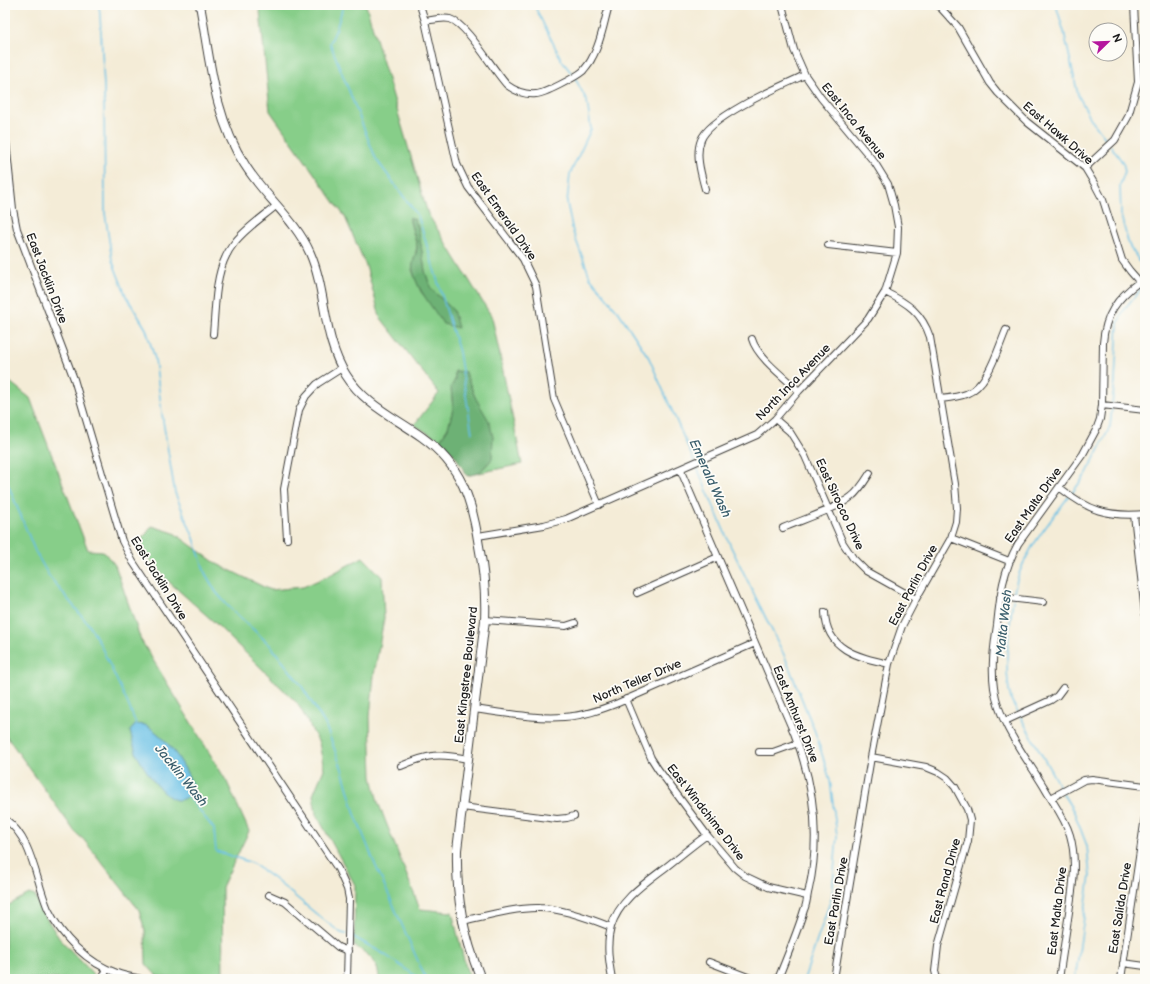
<svg xmlns="http://www.w3.org/2000/svg" width="1150" height="984" viewBox="0 0 1150 984" font-family="'Balsamiq Sans',sans-serif">
	<rect width="100%" height="100%" fill="#fdfcf7"/>
	<filter id="ink" filterUnits="userSpaceOnUse"><feTurbulence type="fractalNoise" baseFrequency=".025" numOctaves="2"/><feDisplacementMap in="SourceGraphic" scale="8" xChannelSelector="R" yChannelSelector="G"/><feConvolveMatrix kernelMatrix="1 2 1 2 8 2 1 2 1" color-interpolation-filters="sRGB"/></filter>
	<filter id="wash" filterUnits="userSpaceOnUse"><feTurbulence type="fractalNoise" baseFrequency=".012" numOctaves="4" result="noise"/><feDisplacementMap in="SourceGraphic" scale="16" xChannelSelector="R" yChannelSelector="G"/><feGaussianBlur stdDeviation="0.9" result="paint"/><feColorMatrix in="noise" values="0 0 0 0 0 0 0 0 0 0 0 0 0 0 0 0 0 1.4 0 .05"/><feComposite in="paint" operator="in"/></filter>
	<g filter="url(#wash)">
		<rect width="100%" height="100%" fill="#f4ecd7"/>
		<path fill="#87ce89" stroke="#527552" fill-rule="evenodd" d="M257,5H366L428,214L492,317L522,464L479,473L492,459L475,397L465,372L455,371V380L451,388L453,409L448,428L440,440L414,425L439,393L380,317L366,266L345,217L270,111L260,11ZM410,217L418,227L425,271L431,289L453,310L433,306L421,292L412,270L417,246L410,222Z
			M5,378L30,398L88,550L103,551L115,565L141,640L227,782L249,831L222,887L223,979H178L157,976L146,964L145,931L139,910L84,840L75,832L5,734Z
			M152,526L174,533L217,564L270,590L303,587L330,575L363,557L382,577L384,618L374,675L370,717L372,777L378,802L420,909L452,912L466,968L471,979H379C378,959 369,956 354,945L355,885L316,814L313,795L324,769L319,743L298,704L214,622L168,581L138,545Z
			M29,894L35,896L43,913L59,938L94,975L91,979H5V907Z"/>
		<path fill="#6db175" stroke="#446648" d="M410,217L414,219L418,227L425,271L431,289L453,310L458,328L443,324C433,307 417,290 413,271C411,263 417,254 417,247C416,236 410,227 410,217Z
			M455,371L465,372L475,397L489,421L493,437L492,459L479,473L467,476L456,457L440,440L448,428L453,409L451,387L455,380Z"/>
		<path fill="#68c0e5" stroke="#426e80" d="M136,724C139,725 143,724 145,725C166,735 186,766 193,787L188,796C186,797 182,800 179,800C165,802 143,767 137,755C134,747 132,739 130,731Z"/>
		<g fill="none" stroke-linecap="round" stroke-linejoin="round">
			<path stroke="#68c0e5" stroke-width="1.5" d="M99,5L100,15L104,87L105,213L112,260L126,296L146,329L155,359L163,421L175,493L194,538L205,573L216,592L227,605L270,645L301,685L325,724L342,769L355,814L374,862L426,979
				M342,5L343,6L337,27L330,43L376,159L418,216L459,352L472,433
				M534,5L562,61L573,75
				M1056,5L1064,32L1078,95L1092,121L1109,143
				M575,78L587,101L591,129L570,174L567,203L573,232L590,277L620,314L649,358L694,461
				M1111,146L1123,163L1125,171L1120,185L1121,216L1129,245L1145,270
				M1112,404L1115,382L1118,323L1125,308L1142,288
				M696,465L731,547L785,657L815,732L830,780L837,836L832,896L804,979
				M5,477L35,551L49,576L89,625L99,642L128,704L137,726
				M1072,493L1087,473L1110,427L1112,408
				M1013,597C1018,558 1047,526 1069,496
				M1013,600C1009,629 1003,670 1011,699C1012,703 1016,708 1018,712
				M1020,716L1062,791
				M1063,794L1074,812L1087,846L1090,876L1075,979
				M187,795L214,829L216,851L252,863L273,878L320,917L341,933L346,934
				M350,935L384,954L420,979"/>
		</g>
	</g>
	<g filter="url(#ink)">
		<g fill="none" stroke-linecap="round" stroke-linejoin="round">
			<g stroke="#3c3b38" stroke-width="8">
				<path id="minor" d="M420,5L425,21L457,164L468,187L523,259L536,286L554,399L599,505
					M938,5L958,27L990,83L998,93L1027,122L1085,168L1094,183L1103,200L1122,260L1130,271L1145,288
					M425,21C432,20 443,17 450,19C467,24 493,70 507,85C515,91 525,95 536,94C544,94 576,77 583,71C586,67 590,63 592,58C601,43 604,22 609,5
					M5,22V59
					M5,132L13,209L17,229L74,379L122,541L133,562L338,869L347,889L349,899L347,979
					M1085,168L1115,140L1128,117L1138,82L1134,5
					M705,189C701,174 695,154 701,140C710,116 781,86 805,75
					M828,245L897,253
					M213,334C216,303 214,267 235,242C246,228 263,217 277,205
					M752,339C757,357 785,378 799,391
					M941,399C949,398 958,397 966,394C988,386 997,351 1006,330
					M1102,405L1145,410
					M775,419L790,432L805,456L843,543L853,558L866,571L916,599
					M680,469L794,733C814,784 821,835 809,889C807,896 807,904 804,910C797,933 787,956 778,979
					M1059,487C1089,511 1107,517 1145,514
					M1134,515L1145,613
					M783,528C804,519 834,510 851,497C859,491 865,481 870,473
					M478,536L544,525L566,519L757,435L775,419L799,391L868,319L885,292L897,253L898,227L894,205L888,184L875,163L821,98L805,75L794,50L782,5
					M951,538L1009,561
					M287,539L284,489L299,410L306,396L317,384L342,368
					M637,593L718,557
					M1000,597L1043,602
					M825,612C826,650 858,657 889,664
					M485,620L566,626L575,623
					M626,699L651,758L658,769L707,835L735,868L745,876L768,887L807,896
					M474,709C504,713 534,719 564,717C583,716 600,710 618,703L755,643
					M1005,721L1051,700L1057,696L1063,688
					M759,752H773L798,743
					M871,757L926,767L938,772L947,778L955,787L967,809L970,820L968,841L938,946L935,971L937,979
					M401,766C429,754 438,753 468,759
					M1051,798L1084,780L1092,779L1145,786
					M462,807L557,819L567,818L574,816
					M5,819C33,839 35,879 48,909C62,937 87,963 117,973C125,976 133,977 141,979
					M269,895L285,902L338,947L348,951
					M462,921C485,916 517,907 540,908C561,908 591,919 611,927
					M709,962L753,979
					M1123,963L1145,966
					M102,979L107,969
					M612,979C609,962 606,944 611,927C619,900 645,883 666,867C680,856 693,845 707,835
					M834,979L871,757L889,664L902,626L916,599L951,538L956,522L957,508L955,484L930,337C922,313 908,303 885,292
					M1059,979C1062,959 1065,939 1068,919C1072,891 1078,863 1070,835C1065,818 1053,803 1044,787C1026,757 999,724 994,688C991,667 994,645 997,625C1000,595 1003,571 1018,544L1083,454L1096,430L1100,419L1102,405L1103,343C1105,315 1117,298 1139,282
					M1121,979L1145,817"/>
			</g>
			<g stroke="#3c3b38" stroke-width="10">
				<path id="tertiary" d="M200,5C210,59 214,118 245,165C264,196 295,219 310,253C327,292 322,337 346,375C364,404 394,417 422,437C462,466 472,500 479,546C484,571 486,595 485,620L457,850C456,898 463,934 481,979"/>
			</g>
			<use href="#minor" stroke="#fff" stroke-width="6"/>
			<use href="#tertiary" stroke="#fff" stroke-width="8"/>
		</g>
	</g>
	<g text-anchor="middle" stroke-width="3.5" stroke-linejoin="round" paint-order="stroke">
		<g font-size="12" fill="#1c1c1c" stroke="#fdfcf7">
			<text transform="translate(854 121) rotate(51)" y="4">East Inca Avenue</text>
			<text transform="translate(1058 133) rotate(41)" y="4">East Hawk Drive</text>
			<text transform="translate(504 216) rotate(55)" y="4">East Emerald Drive</text>
			<text transform="translate(47 278) rotate(69)" y="4">East Jacklin Drive</text>
			<text transform="translate(793 382) rotate(-46)" y="4">North Inca Avenue</text>
			<text transform="translate(840 504) rotate(65)" y="4">East Sirocco Drive</text>
			<text transform="translate(1033 505) rotate(-55)" y="4">East Malta Drive</text>
			<text transform="translate(159 578) rotate(58)" y="4">East Jacklin Drive</text>
			<text transform="translate(913 585) rotate(-62)" y="4">East Parlin Drive</text>
			<text transform="translate(466 675) rotate(-84)" y="4">East Kingstree Boulevard</text>
			<text transform="translate(637 681) rotate(-23)" y="4">North Teller Drive</text>
			<text transform="translate(796 714) rotate(68)" y="4">East Amhurst Drive</text>
			<text transform="translate(706 812) rotate(52)" y="4">East Windchime Drive</text>
			<text transform="translate(945 881) rotate(-75)" y="4">East Rand Drive</text>
			<text transform="translate(836 901) rotate(-80)" y="4">East Parlin Drive</text>
			<text transform="translate(1120 908) rotate(-81)" y="4">East Salida Drive</text>
			<text transform="translate(1057 911) rotate(-83)" y="4">East Malta Drive</text>
		</g>
		<g font-size="13" font-style="italic" fill="#3a5e6c" stroke="#fdfcf7">
			<text transform="translate(711 478) rotate(66)" y="5">Emerald Wash</text>
			<text transform="translate(1003 623) rotate(-84)" y="5">Malta Wash</text>
			<text transform="translate(182 775) rotate(51)" y="5">Jacklin Wash</text>
		</g>
	</g>
	<rect width="1150" height="984" fill="none" stroke="#fdfcf7" stroke-width="20"/>
	<g transform="translate(1108 42) rotate(67)"><circle r="19" fill="#fdfcf7" stroke="#a3a29f"/>
	<path d="M0-3L7 15L0 10L-7 15Z" fill="#b5179e"/>
	<text y="-6" font-size="11" font-weight="bold" text-anchor="middle" fill="#1c1c1c">N</text>
	</g>
</svg>
